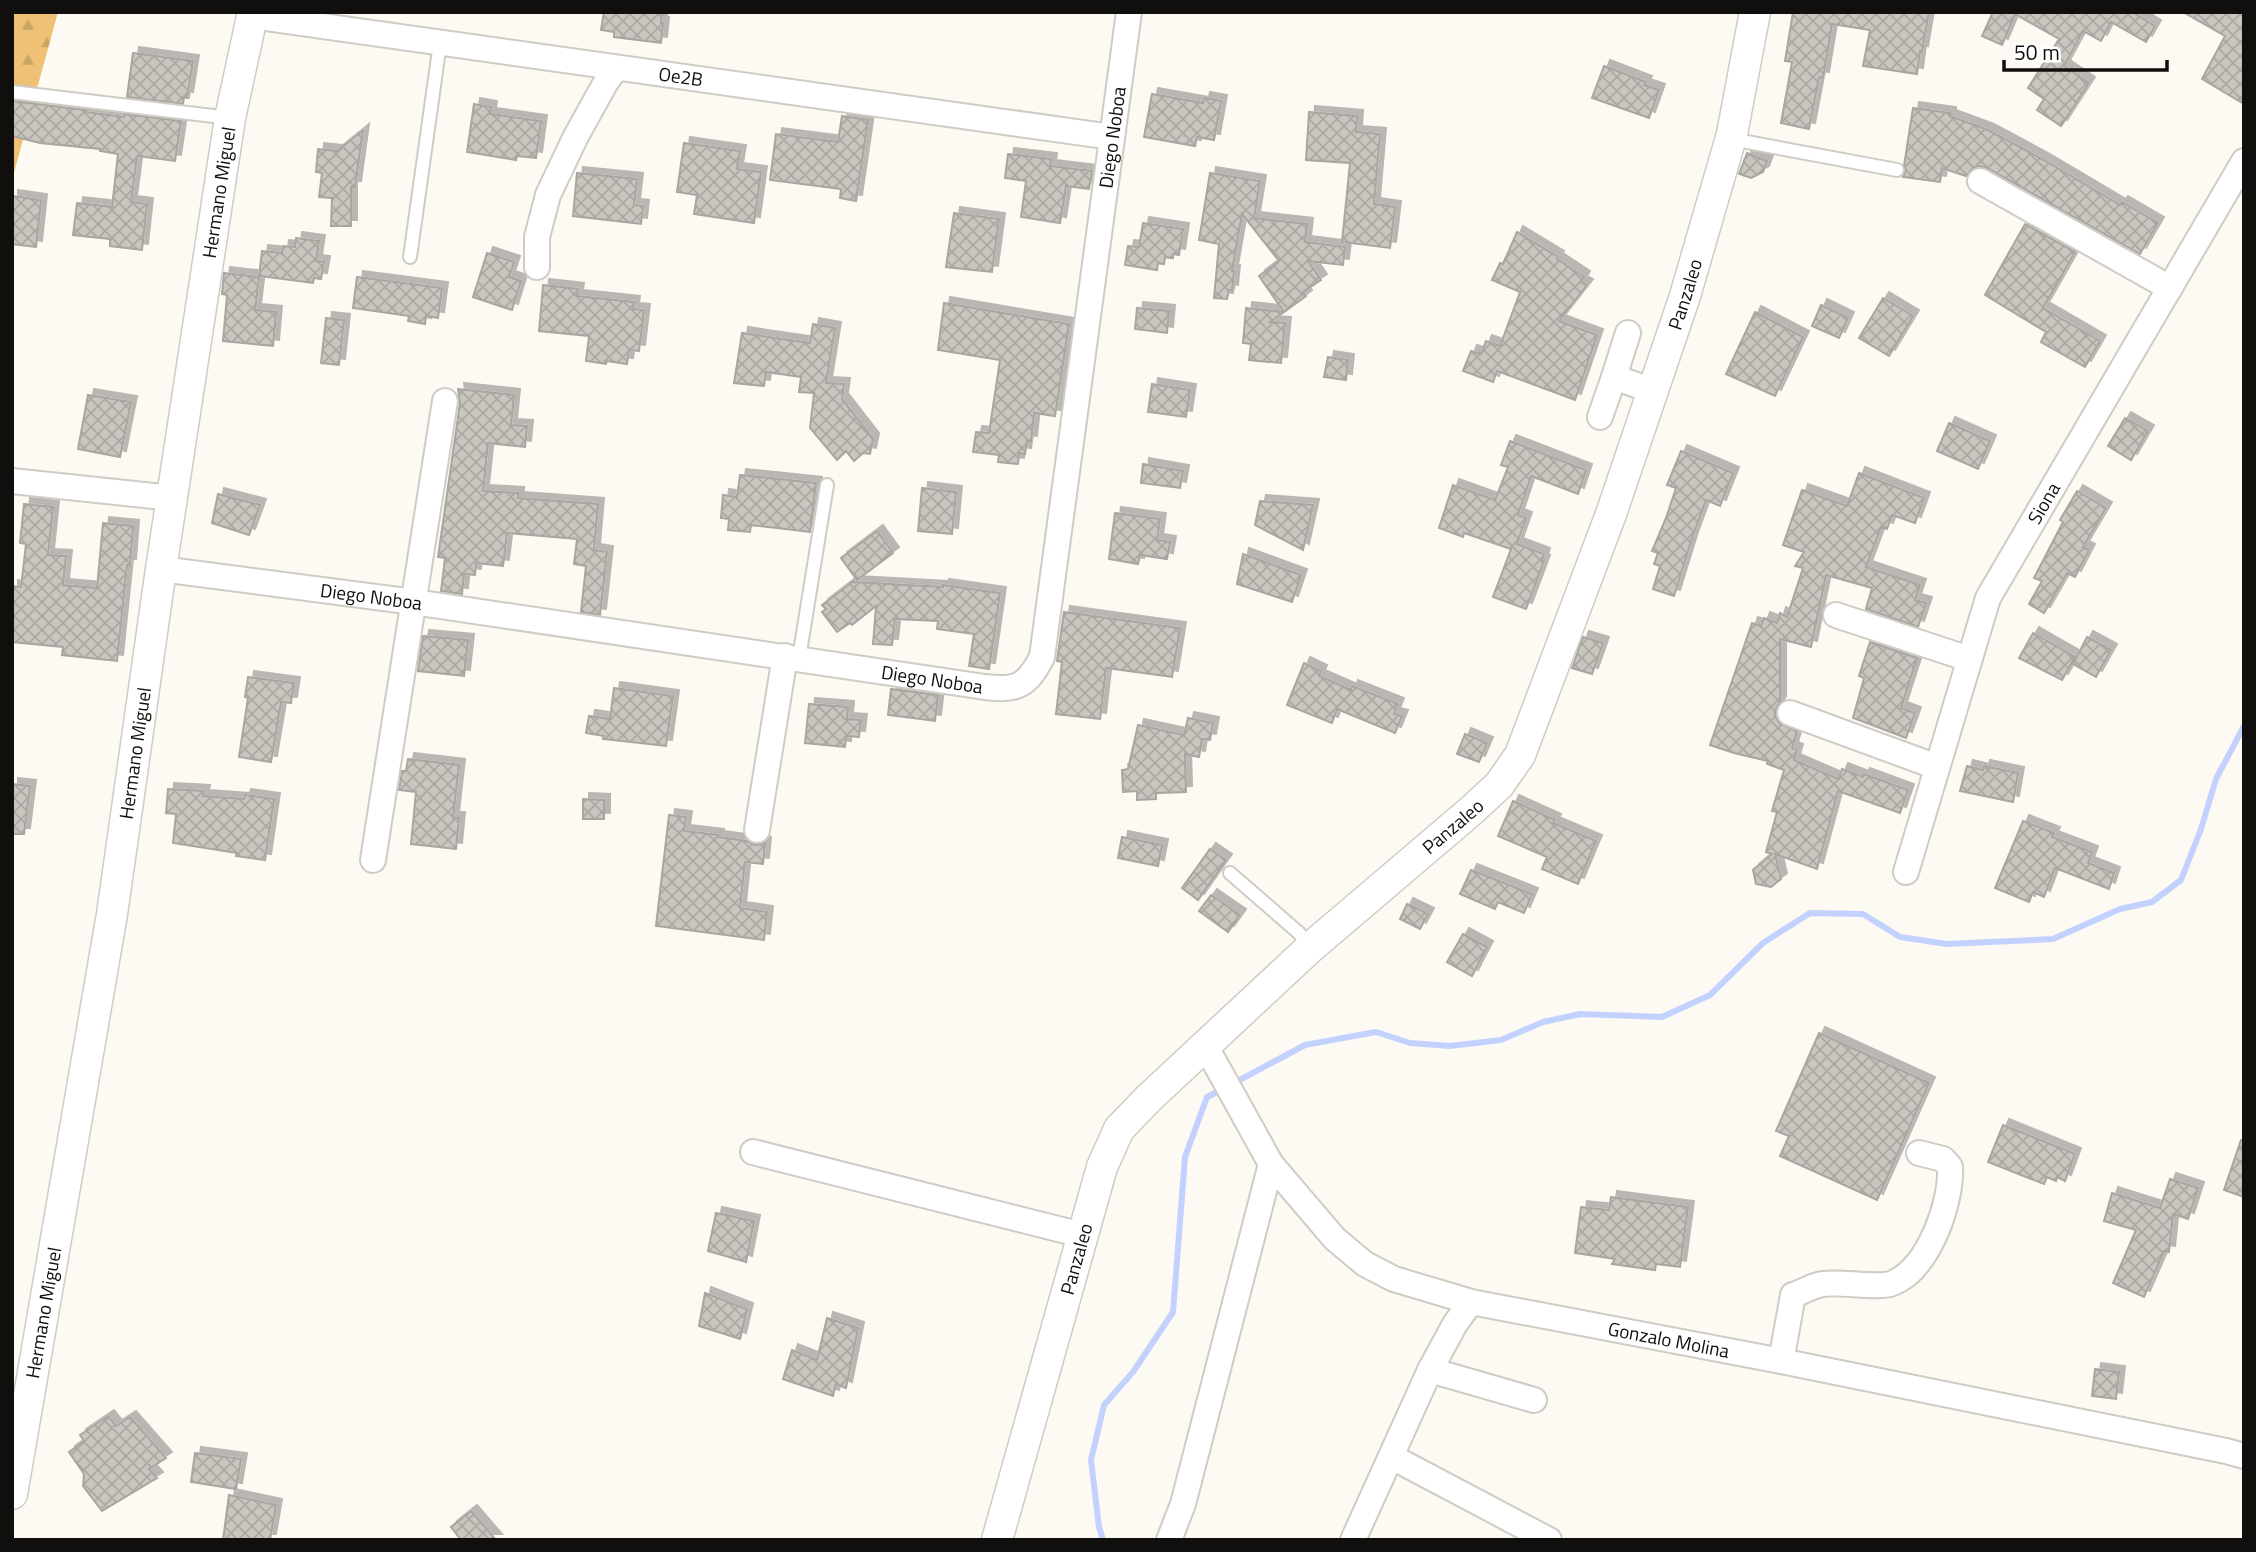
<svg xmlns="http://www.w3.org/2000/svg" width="2256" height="1552" viewBox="0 0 2256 1552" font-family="'Titillium Web',sans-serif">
	<defs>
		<pattern id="forest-firs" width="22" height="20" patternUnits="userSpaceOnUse" patternTransform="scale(1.75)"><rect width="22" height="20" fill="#eec175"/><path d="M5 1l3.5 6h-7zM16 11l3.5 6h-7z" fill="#cba564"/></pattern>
		<pattern id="building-cross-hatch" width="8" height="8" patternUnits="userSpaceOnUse" patternTransform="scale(1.75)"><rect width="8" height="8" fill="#c9c5bf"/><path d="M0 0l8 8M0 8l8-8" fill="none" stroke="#aca8a3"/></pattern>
		<filter id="shadow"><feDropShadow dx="6" dy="-6" stdDeviation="0" flood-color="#0004"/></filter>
	</defs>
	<rect width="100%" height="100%" fill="#fdf9f3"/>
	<path fill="url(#forest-firs)" d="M12,12H58L12,180Z"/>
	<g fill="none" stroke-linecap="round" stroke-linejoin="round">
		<path stroke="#c3d1fe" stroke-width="6" d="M1234,1083L1305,1045L1376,1032L1410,1043L1450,1046L1501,1040L1543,1022L1580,1014L1662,1017L1710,995L1763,943L1810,913L1863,914L1900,937L1947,944L2053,939L2120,909L2152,902L2181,880L2201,829L2216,779L2244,726
			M1103,1540L1099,1527L1091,1460L1104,1405L1133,1372L1173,1312L1185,1157L1207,1097L1223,1089"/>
	</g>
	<path fill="url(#building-cross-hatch)" stroke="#a9a5a0" stroke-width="2" filter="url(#shadow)" d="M604,12H662L661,23H663L661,43L614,37V32L601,30Z
		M1793,12H1929L1922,52L1920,51L1917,74L1863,66L1870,30L1832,24L1823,78L1819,77L1809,129L1781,123L1792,62L1785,61Z
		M1993,12H2132L2155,26L2146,42L2111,22L2101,41L2083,31L2064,66L2089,83L2061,126L2037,110L2044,99L2028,88L2059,39L2015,14L2002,45L1982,36Z
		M2183,12H2244V104L2202,79L2225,36Z
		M133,53L193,61L187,98L184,97L183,104L127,97Z
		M1604,66L1646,82L1644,85L1659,90L1649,118L1592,98Z
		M1152,94L1203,103L1204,98L1221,101L1214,140L1197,137L1195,146L1144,137Z
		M12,101L86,110L85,112L124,117L125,114L181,121L175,161L137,156L131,202L147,204L142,250L110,246V239L73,235L77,203L112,207L118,154L100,151V149L40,143L12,136Z
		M474,104L491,107L490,114L541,121L536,158L517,156L516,160L467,152Z
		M1913,108L1950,113V116L1988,130L2044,160L2120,205L2122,202L2158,223L2140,254L1987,168L1979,166L1973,168L1966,176L1942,168L1940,182L1903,177L1906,171L1904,166Z
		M1309,112L1357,116L1356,132L1380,134L1374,204L1395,207L1390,248L1342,242L1350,163L1306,160Z
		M842,116L868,120L856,201L840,198L841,189L770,180L776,134L838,142Z
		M363,130L355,187H351V226H331L332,198L319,197L322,173L316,172L318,149L337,151Z
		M684,143L740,151L737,169L761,172L754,223L694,214L697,195L677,192Z
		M1747,153L1767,161L1763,172L1751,178L1739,174Z
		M1008,154L1051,159L1050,166L1092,171L1089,189L1066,186L1060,223L1021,217L1026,181L1005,178Z
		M577,173L637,179L634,205L643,206L641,224L573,216Z
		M1210,173L1260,181L1254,218L1307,224L1305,242L1345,247L1343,265L1308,261L1321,280L1303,292L1306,296L1284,312L1259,276L1279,261L1242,214L1232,271H1234L1232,291L1229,290L1227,299L1214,298L1219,244L1199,240Z
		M12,196L41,200L36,247L12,244Z
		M954,213L999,219L992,272L946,267Z
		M1143,223L1183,229L1179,255L1173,254V258L1165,257L1164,264L1158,263L1157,270L1125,265L1128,246L1139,247Z
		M2025,224L2075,252L2043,308L2100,341L2085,367L2041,342L2046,332L1985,295Z
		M1517,232L1558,257L1557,259L1584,277L1581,282L1587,285L1559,321L1597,335L1575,400L1497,371L1493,382L1463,371L1471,351L1481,354L1486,341L1500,346L1520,292L1492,280L1500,263L1503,264Z
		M296,238L319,241L316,261L324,262L321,279L314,278L313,283L259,276L262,251L282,253L283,246L295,247Z
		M487,253L514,262L509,277L521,281L512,310L473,297Z
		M224,273L259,277L255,310L276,312L273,346L223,341L227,295L222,294Z
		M357,277L442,288L438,318L426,316L425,324L408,321L409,316L353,308Z
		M543,285L578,289L577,296L634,302L633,309L644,310L639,351L629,350L627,364L607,361L606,364L586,361L589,336L539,331Z
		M1883,298L1913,316L1889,356L1859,338Z
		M944,303L1069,324L1055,416L1034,413L1031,442L1027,441L1025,454L1019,453L1018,464L998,462L999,455L973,452L976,432L989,433L1000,360L938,350Z
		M1821,305L1848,318L1839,338L1812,326Z
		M1137,308L1169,311L1167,333L1135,329Z
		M1246,308L1284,312L1270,322L1285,323L1281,363L1249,360L1251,344L1243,343Z
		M1755,312L1803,337L1775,396L1726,374Z
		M326,318L344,320L339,365L321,363Z
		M813,324L835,328L826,383L844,384L842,399L873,439L870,454L863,453L854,461L846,451L837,460L810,428L814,393L799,392L801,377L766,372L764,386L734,383L742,333L810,343Z
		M1328,357L1348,360L1346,380L1324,377Z
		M1152,384L1190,390L1186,417L1148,412Z
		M458,389L514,395L511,425L527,426L525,447L488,443L483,491L518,493V498L598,504L594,550L607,552L600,615L581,612L586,566L574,564L577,539L507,533L503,566L476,563L475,575L464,574L462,594L441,591L445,558L438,557L460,403Z
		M88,395L131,402L120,457L78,449Z
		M2125,418L2148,431L2131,460L2108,446Z
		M1949,423L1990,441L1978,469L1937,451Z
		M1510,441L1586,470L1578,494L1531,476L1518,515L1526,518L1517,544L1544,554L1542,560L1544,561L1526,609L1493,597L1511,549L1464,533L1463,537L1439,528L1453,485L1495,500L1508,467L1501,465Z
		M1681,451L1733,473L1720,506L1706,500L1692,538L1674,596L1653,589L1660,566L1654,564L1658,553L1652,551L1666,518L1676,488L1667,485Z
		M1143,464L1183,471L1180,488L1141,483Z
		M1859,473L1924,498L1915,523L1892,515L1887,529L1881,527L1866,567L1920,585L1915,600L1926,603L1918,627L1866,609L1872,588L1826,575L1811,647L1780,639V702L1776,709L1775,715L1779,723L1797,731L1792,748L1797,750L1794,760L1838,779L1842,769L1863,777L1864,774L1908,790L1900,813L1838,791L1817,869L1775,854L1781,879L1771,887L1756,884L1753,870L1772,854L1766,852L1777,812L1772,811L1784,770L1767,764L1768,761L1734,753L1710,745L1752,623L1761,626L1764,618L1777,623L1780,613L1787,617L1803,568L1795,566L1804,552L1783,545L1802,490L1847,506Z
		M740,475L816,483L810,532L751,525L750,532L728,530L729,519L721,518L723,495L737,497Z
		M922,488L956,492L952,534L918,531Z
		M2077,491L2106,508L2083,547L2089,550L2075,577L2067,573L2044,613L2029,604L2042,581L2034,578L2063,522L2060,520Z
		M218,494L260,505L249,535L212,523Z
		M1260,501L1313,505L1303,550L1255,525Z
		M24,504L53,507L48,555L66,556L63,585L97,588L103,523L133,526L130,565H127L117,661L62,655L63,647L12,642V586L21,587L26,544L20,543Z
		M1115,513L1160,519L1157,540L1170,542L1167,559L1140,555L1138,564L1109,559Z
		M877,531L893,553L857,580L841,558Z
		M1243,554L1301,575L1292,602L1237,584Z
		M852,582L943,587V585L1000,593L989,669L969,666L974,634L937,629L938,621L895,619L892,645L873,644L876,606L852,625L850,623L837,632L822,612L826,609L822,605Z
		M1064,612L1180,628L1172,677L1106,668L1100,719L1056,714L1062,662L1057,661Z
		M2033,633L2075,657L2062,680L2019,658Z
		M423,636L468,640L464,676L418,671Z
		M1583,637L1603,643L1592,674L1572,668Z
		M2087,637L2111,650L2096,677L2073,664Z
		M1870,642L1917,658L1901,708L1915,713L1906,738L1853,718L1864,678L1859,676Z
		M1304,663L1321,671L1319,676L1351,690L1352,686L1398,704L1394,714L1402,716L1395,733L1337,709L1332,723L1287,705Z
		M248,677L294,683L291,703L281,702L271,762L239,757L248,698L245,697Z
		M614,688L673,696L666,746L603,739L604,736L586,733L589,716L610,719Z
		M891,689L938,695L935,721L888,715Z
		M809,704L848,707L847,719L861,720L859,737L846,736L845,747L805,743Z
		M1188,718L1213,723L1210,740L1202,739L1199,757L1185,754L1186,792L1156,793V799L1137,800V791L1123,792L1122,770L1128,769L1138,725L1184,735Z
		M1465,734L1487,743L1479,762L1457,754Z
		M408,759L459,765L453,818H459L456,849L411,844L416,792L399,790L402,771H406Z
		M1967,766L1983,770L1984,766L2018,773L2013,802L1960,791Z
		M12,784L30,786L24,834H12Z
		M168,789L204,791L203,796L244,799L245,795L274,799L265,860L236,856L237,853L173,843L176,814L166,813Z
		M583,799L604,800V819H583Z
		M1513,801L1555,820L1553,823L1596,841L1578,884L1542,869L1547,857L1498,836Z
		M669,815L686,817L684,831L718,835V837L747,841L755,845L765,843L763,864L745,862L740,908L767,912L764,940L656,926Z
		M2023,821L2054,833L2052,837L2092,852L2088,863L2114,873L2109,889L2055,868L2044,897L2033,892L2029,902L1995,888Z
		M1122,837L1162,845L1158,866L1118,858Z
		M1210,849L1226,860L1198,900L1182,888Z
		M1471,870L1532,894L1524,913L1498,902L1495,909L1460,894Z
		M1211,895L1240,915L1228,932L1199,911Z
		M1407,904L1428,914L1420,929L1400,919Z
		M1463,934L1487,947L1472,976L1447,962Z
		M1819,1033L1929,1083L1877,1200L1780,1156L1789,1136L1776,1131Z
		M2003,1125L2075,1154L2065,1181L2057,1177L2056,1181L2047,1177L2044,1184L1988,1162Z
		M2241,1140H2244V1197L2224,1190Z
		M2170,1179L2198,1188L2188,1219L2173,1214L2169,1252L2164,1251L2144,1297L2113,1283L2136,1230L2104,1221L2112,1193L2160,1208Z
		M1611,1197L1688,1207L1680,1267L1656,1264L1655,1270L1612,1264L1615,1259L1575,1253L1581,1207L1609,1210Z
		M716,1213L754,1221L746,1262L708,1251Z
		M705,1293L747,1309L740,1339L699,1326Z
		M827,1318L858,1328L846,1388L836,1384L833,1396L783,1379L792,1350L817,1360Z
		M2095,1369L2119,1372L2116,1399L2092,1396Z
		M108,1416L116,1426L130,1417L166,1458L149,1469L157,1478L102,1511L83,1486L84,1474L69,1452L84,1441L80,1435Z
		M195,1453L241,1459L236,1489L191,1482Z
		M229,1495L276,1505L270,1540H223Z
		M471,1511L496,1540H461L451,1527Z"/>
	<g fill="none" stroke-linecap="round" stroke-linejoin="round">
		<g stroke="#cfcbc5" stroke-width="16">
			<path id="service" d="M12,92L230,118
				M1731,139L1897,170
				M410,257L440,43
				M799,658L827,485
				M1230,873L1299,933L1310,948"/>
		</g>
		<g stroke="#cfcbc5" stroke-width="28">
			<g id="minor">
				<path id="s1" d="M251,16L1112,137"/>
				<path d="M1980,181L2170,288"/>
				<path d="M537,267V237L548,195L575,138L606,82L616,68"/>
				<path d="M1628,333L1614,377L1653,391"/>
				<path d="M1600,417L1614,377"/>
				<path d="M12,481L172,498"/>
				<path id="s2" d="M161,569L414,602L985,687C1017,691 1027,686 1042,657L1129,12"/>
				<path d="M1836,615L1969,659"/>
				<path d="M1790,713L1937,767"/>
				<path d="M757,830L785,656"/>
				<path d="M373,860L445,401"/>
				<path id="s3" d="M1906,872L1988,598L2244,161"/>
				<path id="s4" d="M1205,1045L1271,1164L1335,1239L1365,1264L1394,1279L1471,1302L1781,1361L2226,1451L2244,1456"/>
				<path d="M753,1152L1082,1235"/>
				<path d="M1781,1361L1793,1295C1803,1292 1813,1285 1823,1284C1840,1281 1879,1289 1893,1283C1929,1268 1952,1202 1950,1167L1943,1159L1919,1153"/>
				<path d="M1430,1370L1534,1400"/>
				<path d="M1392,1457L1549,1540"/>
				<path d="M1169,1540L1183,1504L1271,1164"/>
				<path d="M1353,1540L1430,1370L1455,1324L1471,1302"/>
			</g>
		</g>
		<g stroke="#cfcbc5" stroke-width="33">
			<g id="tertiary">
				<path id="s5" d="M12,1494L112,914L161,569L230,118L253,12"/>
				<path id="s6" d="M997,1540L1102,1167L1119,1129L1149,1098L1310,948L1472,810L1499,785L1520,755L1611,514L1685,296L1732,134L1755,12"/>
			</g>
		</g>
		<use href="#service" stroke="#fff" stroke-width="12"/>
		<use href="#minor" stroke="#fff" stroke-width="24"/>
		<use href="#tertiary" stroke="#fff" stroke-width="30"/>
	</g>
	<g text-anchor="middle" stroke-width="7" stroke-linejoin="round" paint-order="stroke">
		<g font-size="19" fill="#100f0d" stroke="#fff">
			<text dy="7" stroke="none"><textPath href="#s1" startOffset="434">Oe2B</textPath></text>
			<text dy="7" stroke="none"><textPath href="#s2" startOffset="1428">Diego Noboa</textPath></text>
			<text dy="7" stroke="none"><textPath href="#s5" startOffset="1318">Hermano Miguel</textPath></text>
			<text dy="7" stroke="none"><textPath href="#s6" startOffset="1468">Panzaleo</textPath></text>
			<text dy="7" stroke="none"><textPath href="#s3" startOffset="396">Siona</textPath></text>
			<text dy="7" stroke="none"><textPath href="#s2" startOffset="212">Diego Noboa</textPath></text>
			<text dy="7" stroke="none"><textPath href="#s2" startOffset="779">Diego Noboa</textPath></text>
			<text dy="7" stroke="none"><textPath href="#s5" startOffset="751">Hermano Miguel</textPath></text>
			<text dy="7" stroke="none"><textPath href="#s6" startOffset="880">Panzaleo</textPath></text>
			<text dy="7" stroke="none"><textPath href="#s6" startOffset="292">Panzaleo</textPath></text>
			<text dy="7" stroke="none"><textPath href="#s5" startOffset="184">Hermano Miguel</textPath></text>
			<text dy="7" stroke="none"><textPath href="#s4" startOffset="588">Gonzalo Molina</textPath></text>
		</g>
	</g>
	<rect width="2256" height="1552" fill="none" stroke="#100f0d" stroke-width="28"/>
	<path d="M2004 60v10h163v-10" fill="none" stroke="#100f0d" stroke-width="3.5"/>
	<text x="2014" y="60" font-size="21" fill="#100f0d" stroke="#ffffff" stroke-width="5" paint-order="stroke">50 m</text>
</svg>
